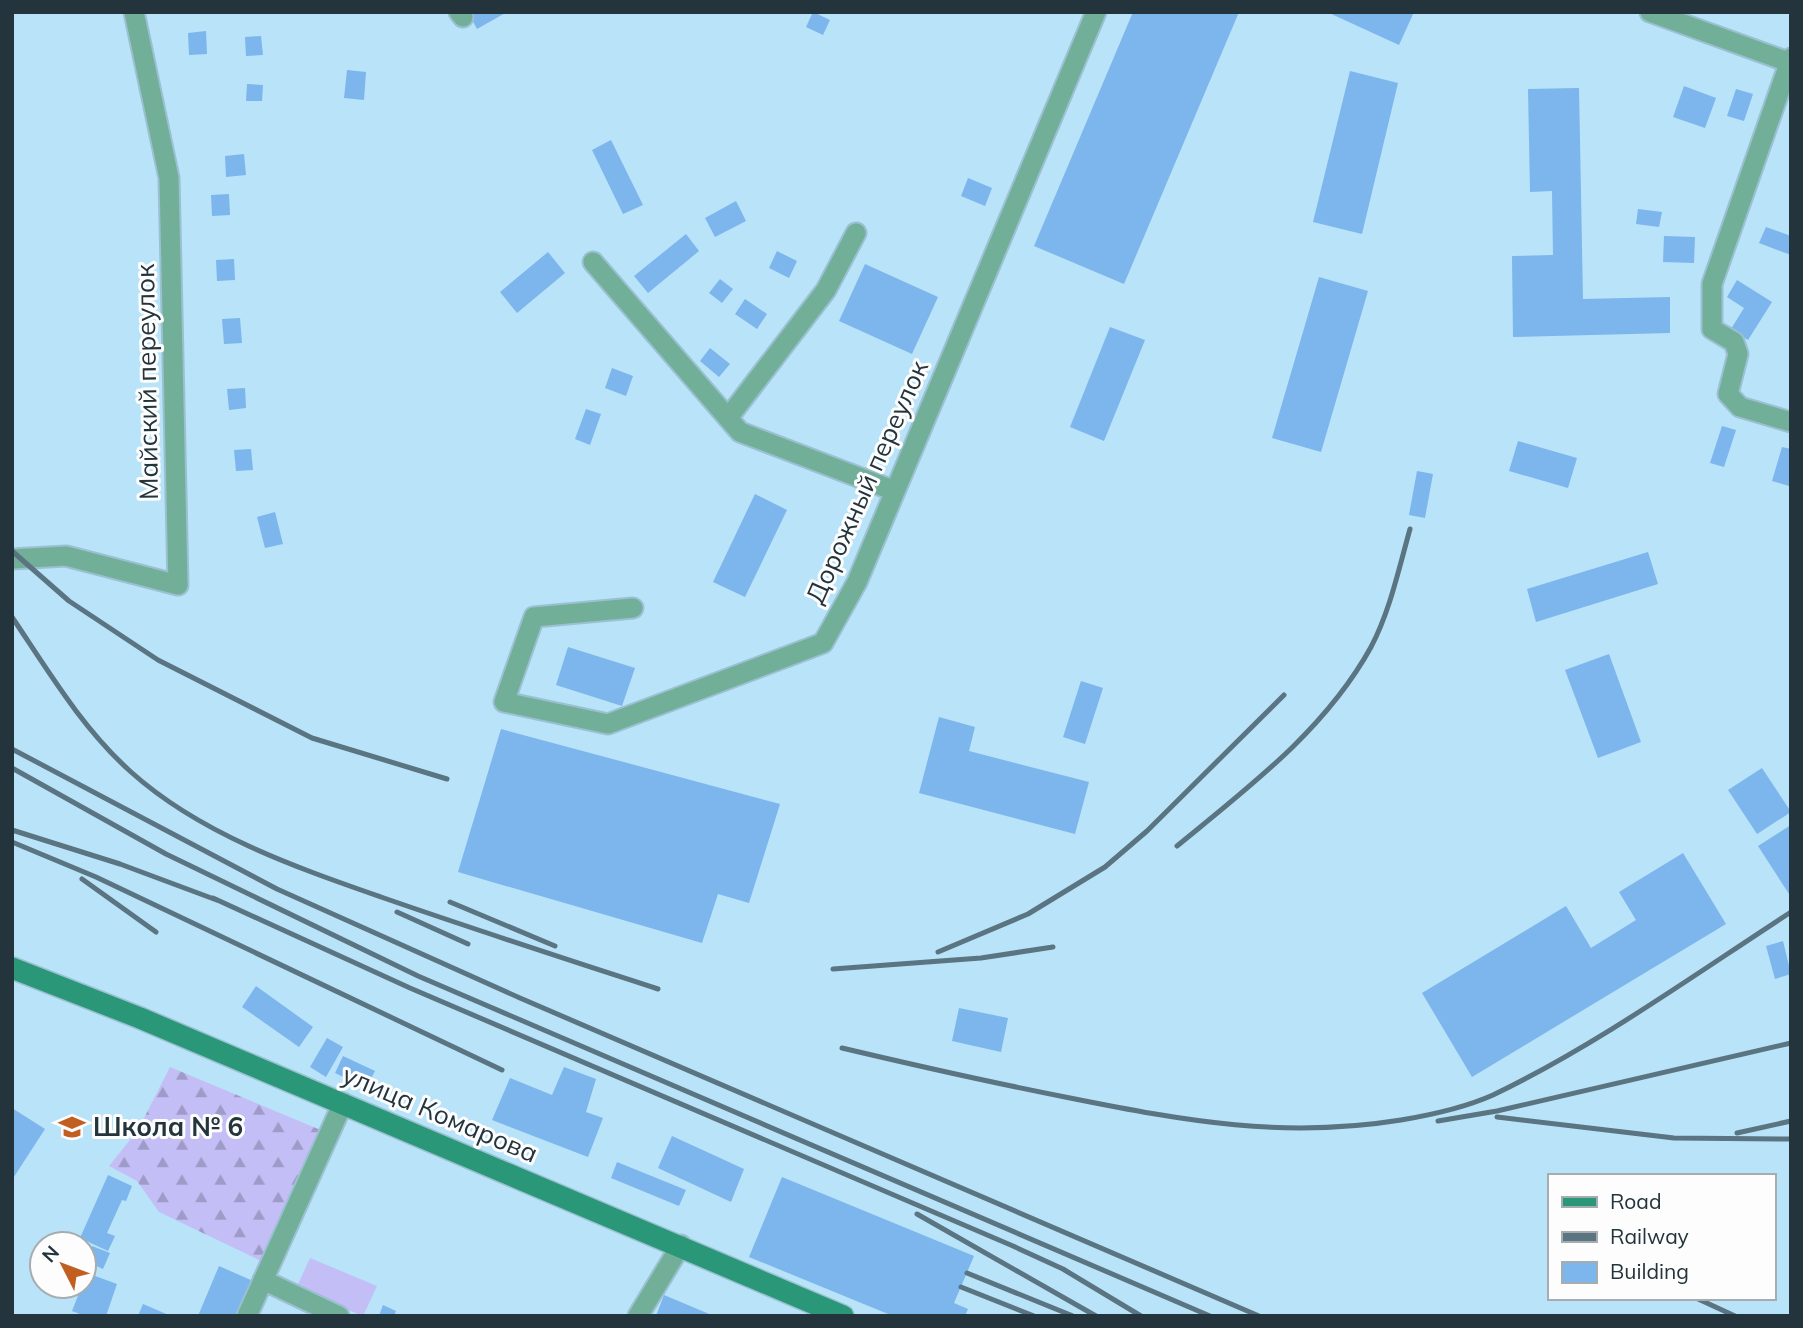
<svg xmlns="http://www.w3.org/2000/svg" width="1803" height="1328" viewBox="0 0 1803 1328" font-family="Mulish,sans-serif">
	<defs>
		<pattern id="forest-firs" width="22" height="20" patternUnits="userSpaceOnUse" patternTransform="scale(1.75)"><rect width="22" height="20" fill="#c4bef6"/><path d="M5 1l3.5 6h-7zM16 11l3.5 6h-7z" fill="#9f9bc8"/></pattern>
	</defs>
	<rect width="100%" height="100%" fill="#b8e3f8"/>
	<path fill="#c4bef6" d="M310,1258L377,1286L363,1316L296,1289Z"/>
	<path fill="url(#forest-firs)" d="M170,1067L323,1131L261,1261L159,1212L137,1181L109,1166L138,1130Z"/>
	<path fill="#7db5ed" d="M468,12H507L477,29Z
		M813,12L830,20L823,35L806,27Z
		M1133,12H1239L1124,284L1034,246Z
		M1327,12H1414L1399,45Z
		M206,31L207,54L189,55L188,33Z
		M261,36L263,55L246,56L245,37Z
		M347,70L366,72L364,100L344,98Z
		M1350,71L1398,83L1362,234L1313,222Z
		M247,84L263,85L262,101H246Z
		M1684,86L1716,98L1705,128L1673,117Z
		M1579,88L1583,299L1670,297V333L1513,337L1512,256L1553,255L1552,191L1530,192L1528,89Z
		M1736,89L1753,94L1744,121L1727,116Z
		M611,140L643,205L623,214L592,150Z
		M244,154L246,175L226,177L225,156Z
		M968,178L992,188L985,206L961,196Z
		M229,194L230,215L212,216L211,195Z
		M736,201L746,221L715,237L705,218Z
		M1638,209L1662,212L1659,227L1636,224Z
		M1766,227L1791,236V255L1759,243Z
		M686,234L699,251L648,293L634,276Z
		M1664,236L1695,237L1694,263L1663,262Z
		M777,251L797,261L789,278L769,268Z
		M548,252L565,273L517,313L500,292Z
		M234,259L235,280L217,281L216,260Z
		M865,264L938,297L912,354L839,321Z
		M1319,277L1368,291L1321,452L1272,438Z
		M720,279L733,289L722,303L709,293Z
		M1737,280L1772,302L1748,340L1731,329L1744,308L1727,297Z
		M745,299L767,314L757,329L735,314Z
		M240,318L242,343L224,344L222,319Z
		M1110,327L1145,340L1104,441L1070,427Z
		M710,348L730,364L719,377L700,361Z
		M612,368L633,376L626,396L605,388Z
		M245,388L246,408L229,410L227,389Z
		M586,409L601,414L590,445L575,439Z
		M1722,426L1736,430L1724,467L1710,463Z
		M1518,441L1577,458L1568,488L1509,471Z
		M1782,447L1791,449L1789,486L1772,481Z
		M251,449L253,470L236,471L234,450Z
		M1417,471L1433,474L1425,518L1409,515Z
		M755,494L787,510L745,597L713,582Z
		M275,512L283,544L265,548L257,517Z
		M1648,552L1658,584L1536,622L1527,589Z
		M568,647L635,668L622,706L556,685Z
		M1609,654L1641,742L1598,758L1565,670Z
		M1081,681L1103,688L1085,744L1063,737Z
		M939,717L975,727L969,751L1089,782L1075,834L919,793Z
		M501,729L780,804L749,903L718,894L702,943L458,872Z
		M1762,768L1791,812L1757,834L1728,790Z
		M1791,825V897L1758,846Z
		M1683,853L1726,924L1472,1077L1422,993L1566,906L1591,948L1636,920L1619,892Z
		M1783,941L1791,974L1775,979L1766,946Z
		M256,986L313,1027L299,1047L242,1007Z
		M959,1008L1008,1018L1001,1052L952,1041Z
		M327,1038L343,1047L326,1077L310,1067Z
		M343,1056L375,1071L366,1088L335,1073Z
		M564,1067L596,1079L586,1112L603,1118L588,1157L492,1120L510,1078L552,1095Z
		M12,1108L45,1129L12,1180Z
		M672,1136L744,1169L731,1202L658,1168Z
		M617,1162L686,1190L679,1206L611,1178Z
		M108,1175L132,1186L126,1201L122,1200L107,1233L115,1236L108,1251L80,1238Z
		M782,1177L974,1256L954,1303L968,1309L965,1316H893L749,1257Z
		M92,1246L110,1253L103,1269L85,1261Z
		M219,1266L253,1281L238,1316H198Z
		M87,1273L117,1284L106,1316H85L72,1311Z
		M664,1295L714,1316H656Z
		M143,1304L171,1316H138Z
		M383,1305L396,1311L394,1316H379Z"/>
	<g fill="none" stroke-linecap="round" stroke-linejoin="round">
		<g stroke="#9ac0d2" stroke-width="23">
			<path id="street" d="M459,12L463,17
				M1650,12L1791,63
				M1791,58L1712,284V329L1734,342L1738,354L1728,394L1740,407L1791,422
				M593,262L740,432L895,491
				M728,418L826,290L856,233
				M12,559L66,556L178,585L169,178L134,12
				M633,608L534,617L504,702L608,724L823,643L857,582L1096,12
				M263,1280L339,1316
				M247,1316L343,1103
				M638,1316L681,1245"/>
		</g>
		<g stroke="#9ac0d2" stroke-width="24">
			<path id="secondary" d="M12,968L140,1018L843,1316"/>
		</g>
		<use href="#street" stroke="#72af98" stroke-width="19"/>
		<use href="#secondary" stroke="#2a9878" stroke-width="21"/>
		<path stroke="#5a7481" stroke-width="5" d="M12,551L69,601L158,660L312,738L447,779
			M12,617C49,672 82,728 131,772C200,834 295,867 381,897C473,929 566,959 658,989
			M12,749L277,889L520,998L1259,1316
			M12,768L166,854L418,976L1210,1316
			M12,830L120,864L222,902
			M12,842L96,877L502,1070
			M1177,846C1249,787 1326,729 1371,647C1390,611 1399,568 1410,529
			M82,879L156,932
			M213,898L410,988L1013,1246L1063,1269L1141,1316
			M450,902L555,946
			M397,912L468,944
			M938,952L1028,914L1105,867L1147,831L1284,695
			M833,969L981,958L1053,947
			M842,1048C918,1066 994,1083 1070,1098C1185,1121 1284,1139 1401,1120C1431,1115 1464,1108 1493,1095C1597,1045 1694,975 1791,912
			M1497,1117L1674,1138L1791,1139
			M1438,1121L1497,1111L1791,1043
			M1737,1133L1791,1121
			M917,1214L1096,1316
			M967,1273L1073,1316
			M961,1287L1034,1316
			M1696,1298L1735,1316"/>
	</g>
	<defs>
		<g id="school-bare" transform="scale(2.1)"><path d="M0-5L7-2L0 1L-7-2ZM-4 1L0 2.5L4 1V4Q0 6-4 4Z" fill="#c05f20" stroke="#fdfdfd" stroke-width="2.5" paint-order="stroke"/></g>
	</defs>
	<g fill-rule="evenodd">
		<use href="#school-bare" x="72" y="1127"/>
	</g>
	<g text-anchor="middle" stroke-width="6" stroke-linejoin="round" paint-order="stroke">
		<g font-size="26" fill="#23343c" stroke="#fdfdfd">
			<text transform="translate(147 382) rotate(-91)" y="9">Майский переулок</text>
			<text transform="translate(867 482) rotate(-66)" y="9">Дорожный переулок</text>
			<text transform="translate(440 1114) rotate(23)" y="9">улица Комарова</text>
		</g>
		<g font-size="26" font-weight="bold" fill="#23343c" stroke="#fdfdfd" text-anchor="start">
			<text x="93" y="1136">Школа № 6</text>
		</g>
	</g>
	<rect width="1803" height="1328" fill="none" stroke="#23343c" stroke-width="28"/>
	<rect x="1548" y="1174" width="228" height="126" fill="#fdfdfd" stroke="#a6adb0" stroke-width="2"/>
	<rect x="1562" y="1197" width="35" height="10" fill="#2a9878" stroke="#a6adb0" stroke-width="2"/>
	<text x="1610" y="1209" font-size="21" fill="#23343c">Road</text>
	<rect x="1562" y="1232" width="35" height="10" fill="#5a7481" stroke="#a6adb0" stroke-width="2"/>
	<text x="1610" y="1244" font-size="21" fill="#23343c">Railway</text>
	<rect x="1562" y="1262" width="35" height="21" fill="#7db5ed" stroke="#a6adb0" stroke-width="2"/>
	<text x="1610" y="1279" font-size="21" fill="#23343c">Building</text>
	<g transform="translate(63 1265) rotate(312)"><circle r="33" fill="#fdfdfd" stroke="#a6adb0" stroke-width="2"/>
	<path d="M0-5L12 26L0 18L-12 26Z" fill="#c05f20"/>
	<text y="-10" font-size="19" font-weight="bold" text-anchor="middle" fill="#23343c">N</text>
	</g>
</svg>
